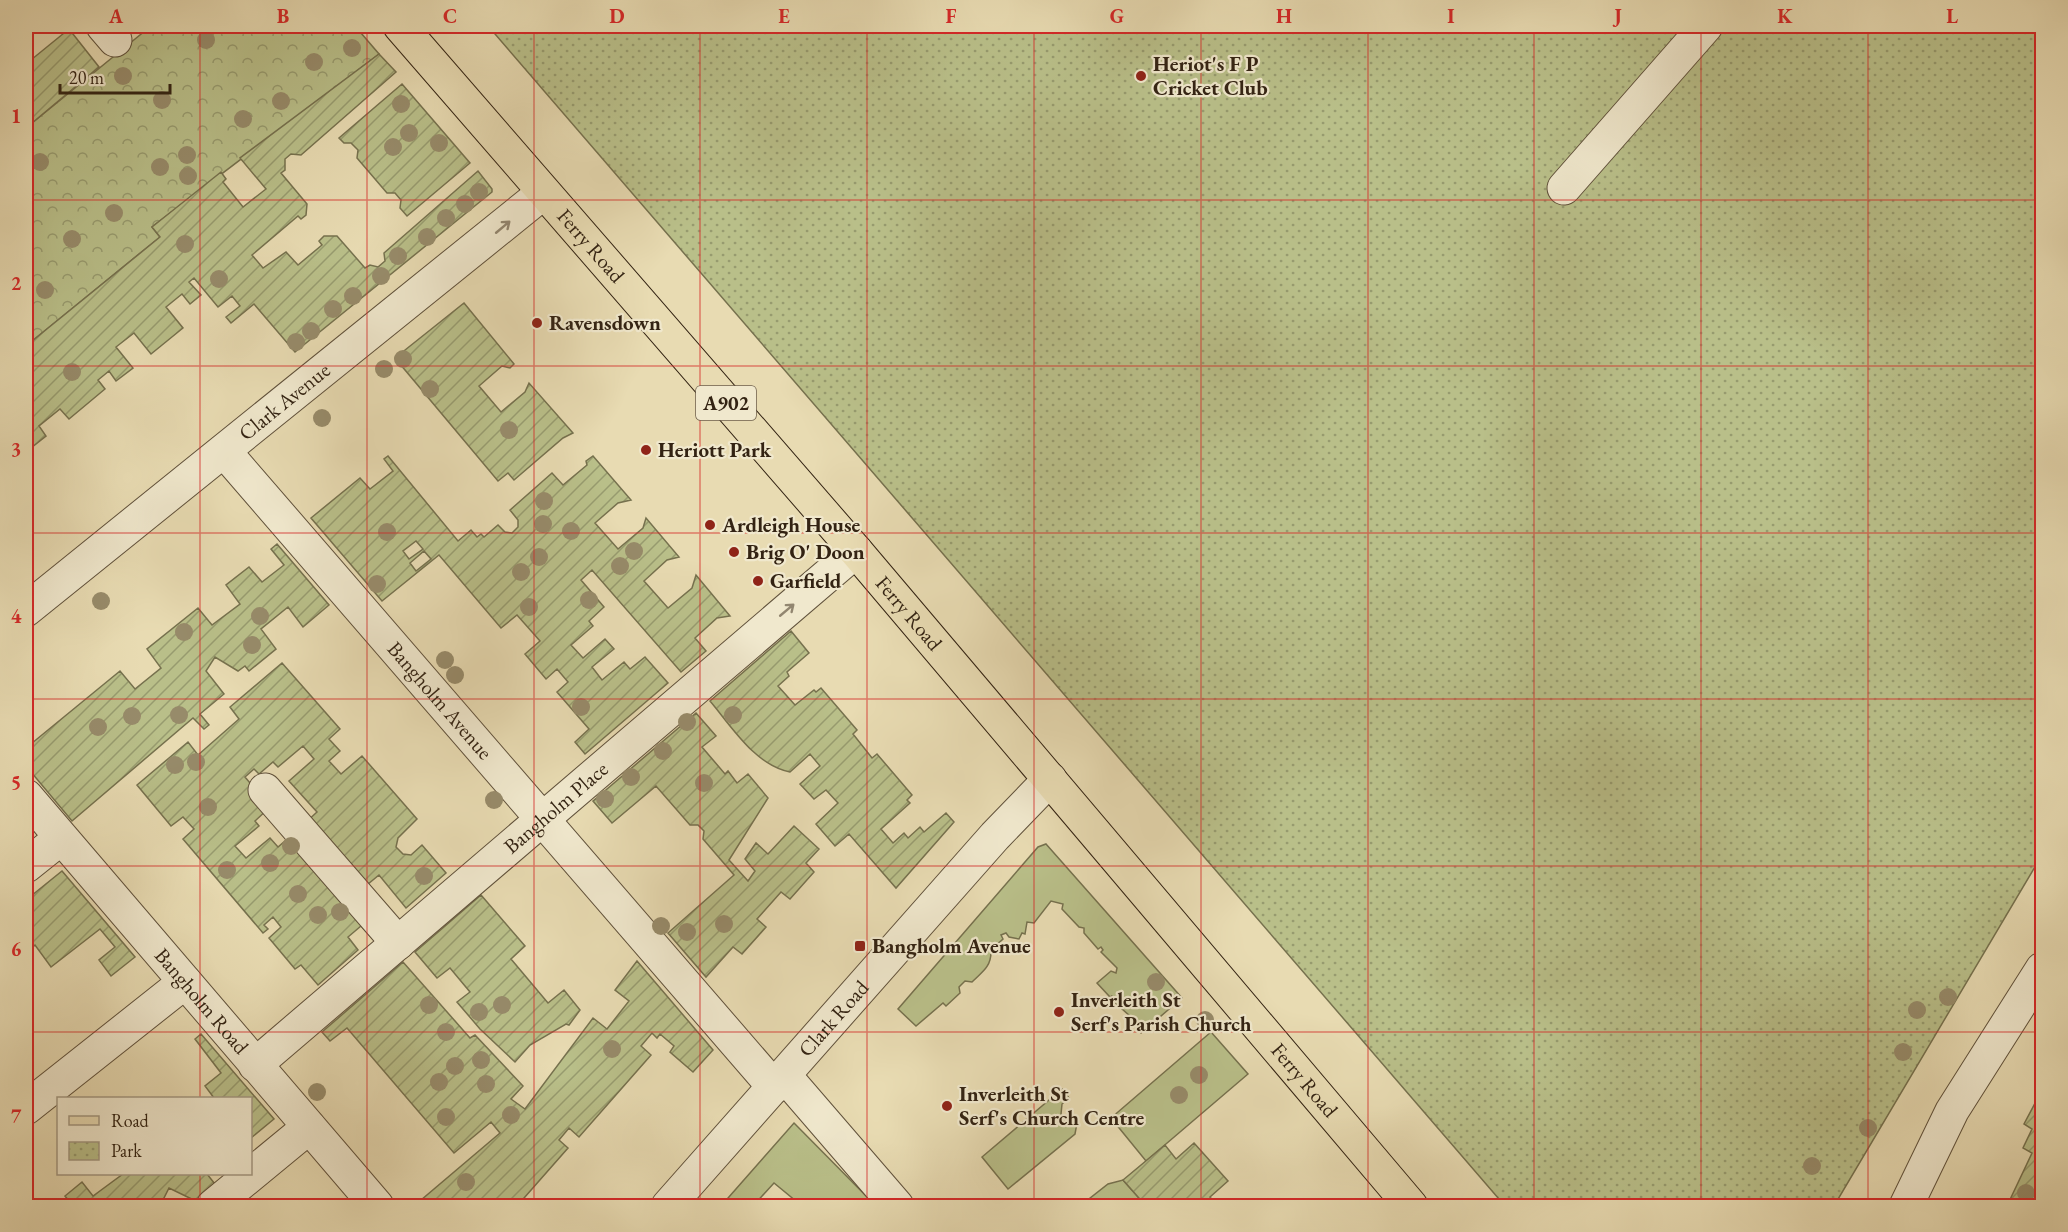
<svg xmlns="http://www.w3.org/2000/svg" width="2068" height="1232" viewBox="0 0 2068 1232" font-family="'EB Garamond',serif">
	<defs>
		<pattern id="forest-crowns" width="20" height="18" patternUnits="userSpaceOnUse" patternTransform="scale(1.5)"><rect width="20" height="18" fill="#b9bf89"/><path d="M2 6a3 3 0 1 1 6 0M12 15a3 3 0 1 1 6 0" fill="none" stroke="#979b6f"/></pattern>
		<pattern id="park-dots" width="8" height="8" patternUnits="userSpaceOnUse" patternTransform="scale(1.5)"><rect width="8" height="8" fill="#b9bf89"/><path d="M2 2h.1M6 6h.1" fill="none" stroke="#979b6f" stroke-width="1.8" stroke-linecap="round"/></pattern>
		<pattern id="garden-furrows" width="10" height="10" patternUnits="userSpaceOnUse" patternTransform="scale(1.5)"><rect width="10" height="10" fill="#b9bf89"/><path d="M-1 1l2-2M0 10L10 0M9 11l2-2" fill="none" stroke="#979b6f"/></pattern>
	</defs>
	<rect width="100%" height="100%" fill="#e8dbb2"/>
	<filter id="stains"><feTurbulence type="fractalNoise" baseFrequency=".00333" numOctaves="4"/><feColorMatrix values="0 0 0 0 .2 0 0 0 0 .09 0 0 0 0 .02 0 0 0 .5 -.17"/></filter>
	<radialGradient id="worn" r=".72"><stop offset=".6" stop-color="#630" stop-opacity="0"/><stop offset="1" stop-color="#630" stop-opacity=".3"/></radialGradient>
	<path fill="#b9bf89" stroke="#76714e" stroke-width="1.5" d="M1046,844L1182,998L1154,1022H1149V1026L1141,1033L1129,1020L1131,1017L1113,1001L1115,999L1112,996L1110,997L1097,983L1111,971L1116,973L1117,968L1101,952L1103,950L1101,947L1098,949L1084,933V928L1079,927L1062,909L1063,904L1051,901L1034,923L1027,922L1025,934L1022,933L1019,939L1009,937L1006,933L1001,935L1003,939L994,947L990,945L987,950L991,952C991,967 982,972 972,982L965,981L959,987L960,993L946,1006L943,1003L916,1026L898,1009L1038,847Z
		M1211,1032L1248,1074L1146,1161L1111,1118Z
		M1062,1089L1069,1098L1062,1104L1061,1114L1068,1122L1077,1123L1075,1134L1008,1189L982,1157Z
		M794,1123L876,1206H802L774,1183L753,1206H721Z
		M1123,1180L1146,1206H1080L1108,1184Z"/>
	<path fill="url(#forest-crowns)" stroke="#76714e" stroke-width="1.5" d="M151,26H355L379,54L152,227L160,237L26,346V128Z"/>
	<path fill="url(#park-dots)" stroke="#76714e" stroke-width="1.5" d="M491,26H2042V855L1834,1206H1505L489,27Z"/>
	<path fill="url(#garden-furrows)" stroke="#76714e" stroke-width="1.5" fill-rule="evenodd" d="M69,29L99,67L26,128V64Z
		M379,54L396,72L301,155L291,154L285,159V170L281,173L307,204L306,215L301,219L298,216L252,255L263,268L286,252L298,265L322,245L319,241L324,236H337L365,268L370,265L378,267L385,261L384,253L478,171L492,189V192L295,352L254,304L231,323L226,317L240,306L232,296L218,307L194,278L189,282L201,295L190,304L182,294L166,307L183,328L151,354L134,333L116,347L133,368L116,381L109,371L98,380L105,389L69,419L60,409L39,426L46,436L31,448L26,441V346L160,237L152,227L221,172L226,179L223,182L243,207L266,189L240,158Z
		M402,84L470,163L407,216L400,208L401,200L395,193H387L357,158L358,150L351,143H344L339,138Z
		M464,303L514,364L510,368L502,366L479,386L501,412L525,392L529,383L573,433L563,438L514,480L508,473L498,481L395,358Z
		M388,456L458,541L471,530L477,537L481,534L484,537L498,525L505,532L512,533L518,527V520L510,510L552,473L563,485L587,465L586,461L593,456L631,500L618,503L595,523L618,549L643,528L646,518L679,557L667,560L644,581L668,608L692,588L696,575L730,616L717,618L695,638L706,651L681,672L592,570L581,580L604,607L589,621L593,626L571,645L583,658L605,639L614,649L592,667L602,680L624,662L630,669L645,657L668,683L585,754L575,742L589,729L557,692L568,682L557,669L546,679L525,654L540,641L517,615L501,628L439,555L382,601L311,518L360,478L370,489L393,471L384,459ZM416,541L423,549L409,559L403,551ZM424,551L431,559L416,571L410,563Z
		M277,544L329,605L303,627L288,607L261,629L276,649L249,671L245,666L238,671L215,657L206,671L224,694L200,714L209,725L204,729L193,718L72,821L26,766V748L120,671L135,689L161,668L147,649L198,608L212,625L240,604L226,585L249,567L262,582L284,565L271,549Z
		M791,631L809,653L787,672L789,676L778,686L795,705L814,690L816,692L821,688L857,730L853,734L872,758L877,754L912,795L907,800L910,803L881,829L893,843L904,833L908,838L920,827L924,832L946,813L954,822L896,888L849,834L835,846L816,824L838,803L826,790L814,799L800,784L820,766L810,754L790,772C755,765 732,727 710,701Z
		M282,663L340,729L329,739L340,751L329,761L341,774L362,756L417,819L398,838L396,847L403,854L411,855L422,845L446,873L406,908L379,875L362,889L304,824L317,812L289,781L314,759L303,746L278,767L273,762L259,774L254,769L245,777L270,807L255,821L259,826L235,846L246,858L270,838L278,847L293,834L379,932L372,938L361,926L348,937L358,950L318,985L301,965L295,969L269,938L281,927L273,917L264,925L268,929L263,933L183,839L194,829L183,817L171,826L137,785L188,742L198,755L239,719L230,707Z
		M696,713L716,736L702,747L725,774L728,771L737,783L748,774L768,798L729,860L748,881L755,871L745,859L756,843L768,854L794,826L819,849L806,863L814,872L790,899L781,892L757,919L766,927L742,954L733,947L706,977L668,933L734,875L703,839L704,831L698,825H690L656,786L612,823L593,801Z
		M62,871L135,957L111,976L99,960L115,947L100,929L51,967L35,945L26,952V900Z
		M481,895L525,946L511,959L548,1003L564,990L580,1010L569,1025L566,1024L530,1045L515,1062L480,1029L457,1002L470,992L450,968L437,978L415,952Z
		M637,961L713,1050L693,1072L670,1052L674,1046L660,1034L657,1038L652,1033L641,1046L651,1055L579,1137L569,1128L559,1140L568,1148L517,1206H414L500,1133L491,1122L454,1153L347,1028L330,1041L322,1032L403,962L470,1038L475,1035L523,1086L511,1099L525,1109L593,1018L607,1029L629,1001L615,990Z
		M201,1034L274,1119L251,1138L250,1098H214L205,1086L221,1073L195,1039Z
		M2042,1090V1206H2007L2032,1153L2023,1148L2032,1129L2024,1124Z
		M1194,1143L1228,1181L1210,1197L1218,1206H1146L1123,1180L1165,1145L1176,1159Z
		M123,1174H207L215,1184L202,1204L169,1188L163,1200L176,1206H73L65,1196L82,1182L93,1196Z"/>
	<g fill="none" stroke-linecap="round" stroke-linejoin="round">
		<g stroke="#60513b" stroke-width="35">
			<g id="minor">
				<path d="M103,26L115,40"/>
				<path d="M1564,188L1706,26"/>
				<path id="s1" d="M224,451L774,1087"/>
				<path id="s2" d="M26,610L543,193"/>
				<path d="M265,790L398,943"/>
				<path id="s3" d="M26,796L377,1206"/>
				<path d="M26,866L61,838"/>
				<path id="s4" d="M255,1065L856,551"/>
				<path d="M784,1075L897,1206"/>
				<path d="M26,1108L185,982"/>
				<path d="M213,1206L309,1127"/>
				<path id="s5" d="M668,1206L995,836L1050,779"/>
				<path d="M1906,1206L1952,1111L2042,969"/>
			</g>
		</g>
		<g stroke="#332313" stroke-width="35">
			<g id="major">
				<path id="s6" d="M400,26L856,551L1411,1206"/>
			</g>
		</g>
		<use href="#minor" stroke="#f0e8cd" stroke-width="33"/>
		<use href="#major" stroke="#e8dbb2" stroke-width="33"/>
	</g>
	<g fill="#978b6a">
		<circle cx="206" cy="40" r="9"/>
		<circle cx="352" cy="48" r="9"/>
		<circle cx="314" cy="62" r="9"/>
		<circle cx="123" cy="76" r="9"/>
		<circle cx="162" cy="100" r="9"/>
		<circle cx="281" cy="101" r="9"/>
		<circle cx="401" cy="104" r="9"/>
		<circle cx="243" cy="119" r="9"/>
		<circle cx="409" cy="133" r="9"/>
		<circle cx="439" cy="143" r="9"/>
		<circle cx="393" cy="147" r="9"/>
		<circle cx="187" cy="155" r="9"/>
		<circle cx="40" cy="162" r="9"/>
		<circle cx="160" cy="167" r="9"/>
		<circle cx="188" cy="176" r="9"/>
		<circle cx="479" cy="192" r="9"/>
		<circle cx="465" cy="204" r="9"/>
		<circle cx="114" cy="213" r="9"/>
		<circle cx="446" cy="218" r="9"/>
		<circle cx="427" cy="237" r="9"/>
		<circle cx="72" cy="239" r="9"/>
		<circle cx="185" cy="244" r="9"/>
		<circle cx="398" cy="256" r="9"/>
		<circle cx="381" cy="276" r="9"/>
		<circle cx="219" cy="279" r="9"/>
		<circle cx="45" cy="290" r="9"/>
		<circle cx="353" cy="296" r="9"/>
		<circle cx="333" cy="309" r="9"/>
		<circle cx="311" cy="331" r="9"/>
		<circle cx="296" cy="342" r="9"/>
		<circle cx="403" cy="359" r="9"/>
		<circle cx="384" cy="369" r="9"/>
		<circle cx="72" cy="372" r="9"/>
		<circle cx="430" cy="389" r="9"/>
		<circle cx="322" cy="418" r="9"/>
		<circle cx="509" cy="430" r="9"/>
		<circle cx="544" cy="501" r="9"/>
		<circle cx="543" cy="524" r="9"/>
		<circle cx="571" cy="531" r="9"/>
		<circle cx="387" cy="532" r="9"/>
		<circle cx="634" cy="551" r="9"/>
		<circle cx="539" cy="557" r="9"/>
		<circle cx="620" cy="566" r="9"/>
		<circle cx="521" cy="572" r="9"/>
		<circle cx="377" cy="584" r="9"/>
		<circle cx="589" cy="600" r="9"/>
		<circle cx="101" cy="601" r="9"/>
		<circle cx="529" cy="607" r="9"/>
		<circle cx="260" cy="616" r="9"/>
		<circle cx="184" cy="632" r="9"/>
		<circle cx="252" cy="645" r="9"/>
		<circle cx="445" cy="660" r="9"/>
		<circle cx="455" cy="675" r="9"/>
		<circle cx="581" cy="707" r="9"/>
		<circle cx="179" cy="715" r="9"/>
		<circle cx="733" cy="715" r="9"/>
		<circle cx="132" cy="716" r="9"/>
		<circle cx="687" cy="722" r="9"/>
		<circle cx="98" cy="727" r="9"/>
		<circle cx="663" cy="751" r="9"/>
		<circle cx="196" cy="762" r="9"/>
		<circle cx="175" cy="765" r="9"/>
		<circle cx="631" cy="777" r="9"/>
		<circle cx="704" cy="783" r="9"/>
		<circle cx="605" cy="799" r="9"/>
		<circle cx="494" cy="800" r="9"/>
		<circle cx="208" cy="807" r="9"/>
		<circle cx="291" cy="846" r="9"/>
		<circle cx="270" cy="863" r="9"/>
		<circle cx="227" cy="870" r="9"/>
		<circle cx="424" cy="876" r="9"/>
		<circle cx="298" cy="894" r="9"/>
		<circle cx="340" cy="912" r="9"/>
		<circle cx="318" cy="915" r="9"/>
		<circle cx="724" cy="924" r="9"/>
		<circle cx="661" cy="926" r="9"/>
		<circle cx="687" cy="932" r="9"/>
		<circle cx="1156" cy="982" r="9"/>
		<circle cx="1948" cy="997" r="9"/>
		<circle cx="429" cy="1005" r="9"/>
		<circle cx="502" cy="1005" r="9"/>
		<circle cx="1917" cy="1010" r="9"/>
		<circle cx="479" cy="1012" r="9"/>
		<circle cx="1205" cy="1020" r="9"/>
		<circle cx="446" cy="1032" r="9"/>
		<circle cx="612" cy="1049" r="9"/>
		<circle cx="1903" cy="1052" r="9"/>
		<circle cx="481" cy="1060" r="9"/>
		<circle cx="455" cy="1066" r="9"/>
		<circle cx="1199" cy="1075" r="9"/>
		<circle cx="439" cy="1082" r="9"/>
		<circle cx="486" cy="1084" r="9"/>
		<circle cx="317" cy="1092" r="9"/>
		<circle cx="1179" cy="1095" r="9"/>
		<circle cx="511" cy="1115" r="9"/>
		<circle cx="446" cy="1117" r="9"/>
		<circle cx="1868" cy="1128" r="9"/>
		<circle cx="1812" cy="1166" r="9"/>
		<circle cx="466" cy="1182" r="9"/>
		<circle cx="2026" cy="1193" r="9"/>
	</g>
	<defs><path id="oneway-shaft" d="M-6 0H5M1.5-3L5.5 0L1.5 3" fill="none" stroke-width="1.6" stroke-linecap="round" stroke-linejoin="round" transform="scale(1.5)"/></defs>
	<g stroke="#928670">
		<use href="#oneway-shaft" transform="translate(503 227) rotate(-40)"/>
		<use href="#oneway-shaft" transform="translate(787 610) rotate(-40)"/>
	</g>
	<path fill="none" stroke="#d62828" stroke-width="1.5" stroke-opacity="0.55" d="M200,26V1098M367,26V1206M534,26V1206M700,26V1206M867,26V1206M1034,26V1206M1201,26V1206M1368,26V1206M1534,26V1206M1701,26V1206M1868,26V1206M26,200H2042M26,366H2042M26,533H2042M26,699H2042M26,866H2042M26,1032H2042M200,1174V1206"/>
	<g fill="#8f2418" stroke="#f0e8cd" stroke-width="2">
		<circle cx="1141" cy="76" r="6"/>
		<circle cx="537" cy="323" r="6"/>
		<circle cx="646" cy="450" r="6"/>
		<circle cx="710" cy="525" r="6"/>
		<circle cx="734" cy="552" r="6"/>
		<circle cx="758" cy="581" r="6"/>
		<rect x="854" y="940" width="12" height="12" rx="3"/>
		<circle cx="1059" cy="1012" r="6"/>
		<circle cx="947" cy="1106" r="6"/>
	</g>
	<g text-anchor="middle" stroke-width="4.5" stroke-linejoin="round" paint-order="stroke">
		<rect fill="#f0e8cd" stroke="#6c5e4b" stroke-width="1.5" x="696" y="386" width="60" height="34" rx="4.5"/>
		<g font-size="20" font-weight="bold" fill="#332313">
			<text x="726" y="410">A902</text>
		</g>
		<g font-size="21" font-weight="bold" fill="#332313" stroke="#f0e8cd" text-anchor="start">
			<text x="1153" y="71">Heriot's F P<tspan x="1153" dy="24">Cricket Club</tspan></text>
			<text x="549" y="330">Ravensdown</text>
			<text x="658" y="457">Heriott Park</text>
			<text x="722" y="532">Ardleigh House</text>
			<text x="746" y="559">Brig O' Doon</text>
			<text x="770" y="588">Garfield</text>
			<text x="872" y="953">Bangholm Avenue</text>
			<text x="1071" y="1007">Inverleith St<tspan x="1071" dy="24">Serf's Parish Church</tspan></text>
			<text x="959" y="1101">Inverleith St<tspan x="959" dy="24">Serf's Church Centre</tspan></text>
		</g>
		<g font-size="21" fill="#332313" stroke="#f0e8cd">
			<text dy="7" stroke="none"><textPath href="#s6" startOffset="291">Ferry Road</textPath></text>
			<text dy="7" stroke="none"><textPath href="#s2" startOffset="332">Clark Avenue</textPath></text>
			<text dy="7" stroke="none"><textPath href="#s6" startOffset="777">Ferry Road</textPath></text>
			<text dy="7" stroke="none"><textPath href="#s1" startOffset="330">Bangholm Avenue</textPath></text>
			<text dy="7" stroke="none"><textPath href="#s4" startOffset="396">Bangholm Place</textPath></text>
			<text dy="7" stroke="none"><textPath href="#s3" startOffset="270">Bangholm Road</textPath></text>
			<text dy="7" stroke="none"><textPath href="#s5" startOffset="250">Clark Road</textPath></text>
			<text dy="7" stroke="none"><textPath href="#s6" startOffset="1389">Ferry Road</textPath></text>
		</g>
	</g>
	<rect width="2068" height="1232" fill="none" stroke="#e8dbb2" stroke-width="66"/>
	<rect x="57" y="1097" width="195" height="78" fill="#f0e8cd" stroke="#a49983" stroke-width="1.5"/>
	<rect x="69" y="1116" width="30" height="9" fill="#e8dbb2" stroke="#a49983" stroke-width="1.5"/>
	<text x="111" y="1127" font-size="18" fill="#332313">Road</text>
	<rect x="69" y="1142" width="30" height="18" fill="url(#park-dots)" stroke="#a49983" stroke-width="1.5"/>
	<text x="111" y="1157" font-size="18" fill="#332313">Park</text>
	<path d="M60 84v9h110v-9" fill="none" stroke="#332313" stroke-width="3"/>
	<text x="69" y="84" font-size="18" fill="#332313" stroke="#f0e8cd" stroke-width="4.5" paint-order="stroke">20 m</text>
	<rect x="33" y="33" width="2002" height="1166" fill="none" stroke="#d62828" stroke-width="2"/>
	<g font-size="20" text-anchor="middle" font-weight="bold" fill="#d62828">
		<text x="116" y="23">A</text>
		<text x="283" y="23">B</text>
		<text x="450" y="23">C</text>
		<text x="617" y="23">D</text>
		<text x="784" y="23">E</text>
		<text x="951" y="23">F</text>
		<text x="1117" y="23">G</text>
		<text x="1284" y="23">H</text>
		<text x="1451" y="23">I</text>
		<text x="1618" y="23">J</text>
		<text x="1785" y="23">K</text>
		<text x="1952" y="23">L</text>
		<text x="16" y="123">1</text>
		<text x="16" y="290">2</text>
		<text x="16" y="456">3</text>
		<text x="16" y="623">4</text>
		<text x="16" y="789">5</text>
		<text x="16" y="956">6</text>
		<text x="16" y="1123">7</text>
	</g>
	<rect width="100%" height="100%" filter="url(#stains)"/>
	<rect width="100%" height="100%" fill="url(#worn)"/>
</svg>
